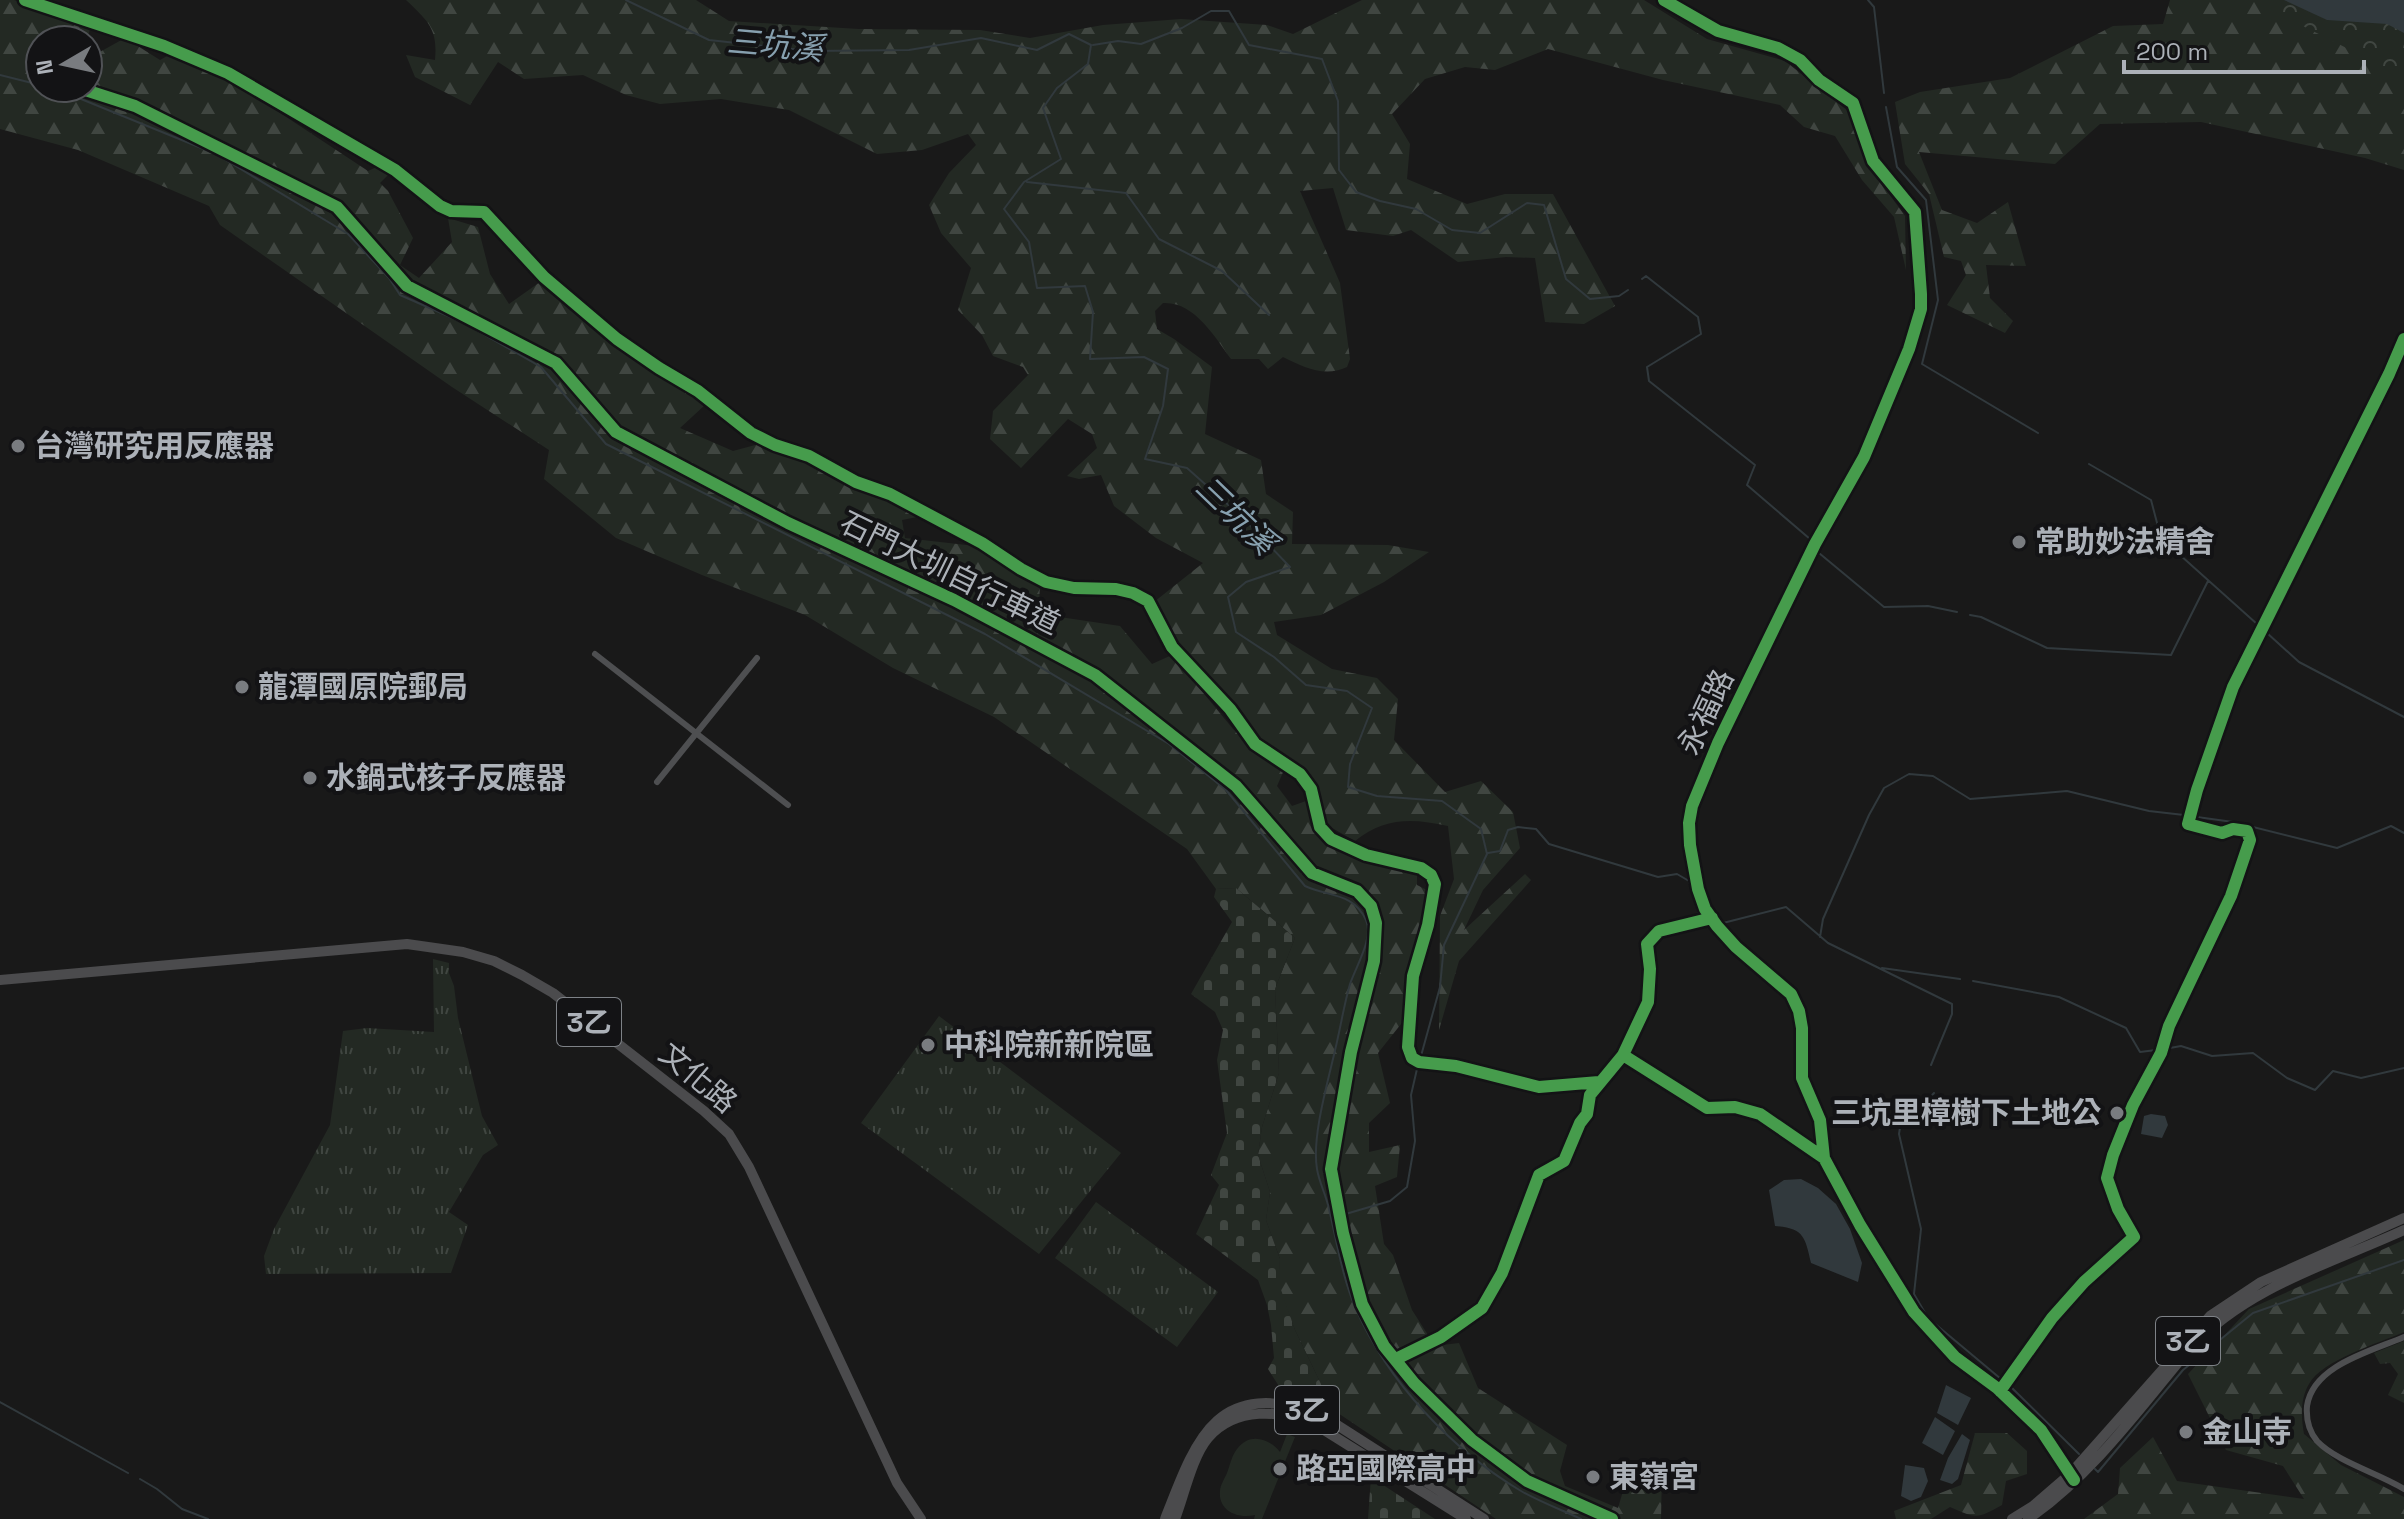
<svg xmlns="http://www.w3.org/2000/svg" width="2404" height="1519" viewBox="0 0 2404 1519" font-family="'Space Grotesk','Noto Sans TC',sans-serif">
	<defs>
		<pattern id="grass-tufts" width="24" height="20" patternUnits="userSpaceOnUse" patternTransform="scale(2)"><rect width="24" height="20" fill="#232923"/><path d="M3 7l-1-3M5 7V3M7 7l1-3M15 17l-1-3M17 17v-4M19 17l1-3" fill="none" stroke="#404641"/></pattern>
		<pattern id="forest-firs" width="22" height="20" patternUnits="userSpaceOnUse" patternTransform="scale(2)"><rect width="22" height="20" fill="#232923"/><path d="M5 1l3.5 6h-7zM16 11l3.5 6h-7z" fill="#404641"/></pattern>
		<pattern id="cemetery-stones" width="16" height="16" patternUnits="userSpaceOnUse" patternTransform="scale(2)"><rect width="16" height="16" fill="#232923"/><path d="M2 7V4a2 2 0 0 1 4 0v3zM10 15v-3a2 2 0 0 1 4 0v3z" fill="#404641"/></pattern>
		<pattern id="park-crowns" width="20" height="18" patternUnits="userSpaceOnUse" patternTransform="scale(2)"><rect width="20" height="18" fill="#232923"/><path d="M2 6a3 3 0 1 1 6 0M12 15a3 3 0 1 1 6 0" fill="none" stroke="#404641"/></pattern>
	</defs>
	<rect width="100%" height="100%" fill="#191919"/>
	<path fill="url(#grass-tufts)" d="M433,959L449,963V973L454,986L458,1018L482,1116L498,1145L483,1155L449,1212L468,1225L451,1273L266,1274L264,1256L274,1229L330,1125L343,1031L367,1028L434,1032Z
		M939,1016L1121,1153L1039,1254L861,1123Z
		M1096,1202L1218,1292L1177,1347L1055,1258Z"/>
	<path fill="url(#forest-firs)" d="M0,0H14L90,29L87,40H40V88H88V45L98,53L125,38L160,60L169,55L218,72L368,171L379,166L391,172L380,183L388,191L413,238L400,265L419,278L452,242L448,218L478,227L490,274L509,304L540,282L599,330L706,404L680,428L733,451L759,444L805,458L826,473L887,498L922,516L902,520L905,538L975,546L1040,585L1039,605L1053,616L1120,626L1152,664L1172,655L1233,729L1284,770L1277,786L1292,806L1306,801L1319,833L1337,851L1417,871V885L1431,892L1422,917L1410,971L1405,1019L1378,1053L1390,1103L1369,1123V1152L1400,1145L1397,1177L1375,1186L1384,1244L1393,1255L1412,1310L1435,1346L1459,1343L1478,1388L1567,1445L1560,1471L1565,1486L1618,1508L1629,1471L1662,1470L1661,1519H1496L1323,1403L1321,1384L1295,1330L1278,1284L1280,1259L1266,1220L1270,1192L1258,1155L1262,1127L1279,1073L1275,989L1295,938L1236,888L1216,889L1187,849L994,717L893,668L805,615L702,575L616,538L544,479L549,450L452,387L220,225L209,206L78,150L0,129Z
		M406,0H696L729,21L859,29L980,30L1030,38L1103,25L1181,19L1267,25L1293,34L1362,0H1644L1707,39L1785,61L1848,111L1866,162L1905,216L1906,270L1894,217L1862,180L1835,136L1804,127L1780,105L1663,80L1548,49L1495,70L1465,67L1425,79L1392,114L1410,144L1407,179L1467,204L1505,194H1553L1615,306L1584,324L1545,322L1535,258L1506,257L1458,262L1411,230L1393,236L1346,230L1333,188L1300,191L1340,283L1350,359L1347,367C1324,378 1304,367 1283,357L1268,369L1259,359H1231C1215,337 1194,301 1163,303L1155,311L1157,329L1174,339L1212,367L1205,434L1261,460L1266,494L1293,512L1292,544L1388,545L1429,552L1384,582L1321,615L1274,622L1277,635L1332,669L1377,678L1398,699L1394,740L1445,792L1481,781L1513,812L1520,848L1483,890L1464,930L1525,874L1531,880L1459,961L1439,1030L1440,916L1454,879L1448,826C1413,818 1384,817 1355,841L1325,824L1311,775L1257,737L1177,642L1154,602L1203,563L1156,538L1114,506L1101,475L1079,479L1067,476L1097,448L1092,434L1068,419L1021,468L990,439L993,411L1028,375L1023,367L993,356L982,335L958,310L971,268L941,233L929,205L949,173L976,145L968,134L922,150L877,154L789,110L721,99L660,104L626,95L583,75L524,79L498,62L470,105L415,77L406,55L435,60C438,29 428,21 406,0Z
		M2170,0H2282L2404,44V170L2365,158L2201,122L2100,124L2055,164L1919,152L1942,210L1977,223L2008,202L2026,266L1986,265L1990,298L2013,321L2005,333L1947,305L1966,275L1961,261L1944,257L1929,194L1905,164L1895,102L1920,92L2010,78L2113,26L2163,24Z
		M2404,1240V1332C2379,1343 2322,1360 2309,1384C2300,1399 2301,1418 2304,1434L2341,1465L2404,1497V1519H2084L2118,1494L2120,1468L2153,1437L2177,1481L2304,1499L2283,1466L2226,1450L2188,1374L2249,1309Z
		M2404,1341V1403L2388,1395L2398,1374L2390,1363L2380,1364L2374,1353Z
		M1975,1433H2007L2027,1451V1474L2006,1481L2002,1505C1977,1519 1977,1519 1950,1507L1931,1519H1896L1894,1511L1961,1485Z"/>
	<path fill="url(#cemetery-stones)" d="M1236,888L1295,938L1275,989L1279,1073L1262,1127L1258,1155L1270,1192L1266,1220L1280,1259L1279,1284L1295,1330L1321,1384L1323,1403L1284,1394L1268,1369L1274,1358L1271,1325L1267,1305L1258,1280L1196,1234L1219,1185L1211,1175L1227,1133L1217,1060L1223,1030L1215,1012L1191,994L1232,922L1214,897L1216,889Z
		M1371,1477L1435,1519H1368Z"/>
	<path fill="url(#park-crowns)" d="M2251,0H2404V77Z"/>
	<path fill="#232923" d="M1287,1434L1295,1437L1262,1519H1254L1255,1515C1238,1519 1218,1511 1220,1491C1220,1485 1225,1478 1227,1473C1230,1465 1232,1455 1237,1449C1249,1432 1269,1438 1280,1452Z"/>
	<path fill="#31393d" d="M2284,0H2404V33L2387,24L2327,20Z
		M2151,1114L2165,1116L2168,1125L2162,1138L2141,1134L2144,1116Z
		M1801,1179L1818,1188L1836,1204L1850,1229L1862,1263L1858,1282L1811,1263C1805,1237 1804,1228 1775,1226L1769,1190L1784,1180Z
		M1946,1385L1971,1398L1958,1425L1937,1413Z
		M1935,1417L1955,1431L1943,1455L1922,1443Z
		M1962,1434L1970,1440L1958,1479L1952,1484L1940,1480L1948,1458Z
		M1905,1465L1924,1468L1928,1481L1921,1497L1911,1501L1901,1496Z"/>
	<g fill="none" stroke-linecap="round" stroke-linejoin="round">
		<path stroke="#31393d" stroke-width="2" d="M626,0L709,40L811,51L909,50L981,38L1037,50L1069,34L1091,45L1088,64L1057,88L1043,108L1061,159L1024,182L1004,209L1029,242L1037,288L1085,286L1093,312L1090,359L1144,357L1168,369L1163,406L1145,459L1187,468L1243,518L1290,567L1246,582L1228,597L1236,632L1274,657L1306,685L1347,691L1372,708L1350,764L1348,787L1377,796L1442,801L1481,829L1487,854L1444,945L1440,987L1421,1056
			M1868,0L1874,7L1884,93
			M1093,45L1118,41L1141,44L1182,28L1211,11H1229L1249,45L1322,59L1338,101L1339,170L1356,192L1380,201L1416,209L1452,230L1480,233L1527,203L1544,205L1566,279L1590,299L1619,296L1628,290
			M0,75L40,85
			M54,88L216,154L348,234L389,278L400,295L464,323L541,367L606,444L985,634L1169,744L1226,790L1305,886C1328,897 1353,892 1366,920C1374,938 1356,966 1350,984C1345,1001 1342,1019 1338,1037C1331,1072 1311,1134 1317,1169C1319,1182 1326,1195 1329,1209C1337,1242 1342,1277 1356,1309C1388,1382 1452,1450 1521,1491C1540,1502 1562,1510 1581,1519
			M1886,107L1897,167L1926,200L1938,300L1922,364L2038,433
			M1027,182L1126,193L1159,239L1222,271L1269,315
			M1642,279L1646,276L1698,317L1701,334L1647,367L1649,381L1755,465L1747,485L1810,539
			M2089,464L2151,500L2161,538L2257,624
			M1820,545L1819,553L1884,607L1928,606L1957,612
			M1970,615L1981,617L2047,648L2171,655L2208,581
			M2267,633L2299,662L2404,717
			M2197,817L2233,822L2337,848L2391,826L2404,833
			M1488,853L1500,851L1508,830L1518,827L1536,829L1549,844L1658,877L1677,874L1689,881L1699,914
			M1723,923L1786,907L1828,943L1952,1004V1014L1931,1065
			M1703,927H1709
			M1820,937L1823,919L1869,815L1884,788L1909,774L1933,776L1970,799L2067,791L2149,811L2184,815
			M1882,968L1960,979
			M1973,981L2059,997L2126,1028L2140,1052L2156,1050
			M2170,1048L2181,1046L2212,1056L2253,1053L2287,1078L2315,1090L2333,1071L2361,1078L2404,1068
			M1934,1093L1917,1112L1901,1121L1899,1134L1921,1229L1914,1294L1928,1318L2001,1379
			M1332,1218L1390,1201L1407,1187L1415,1141L1411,1095L1417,1069
			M2011,1387L2079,1454
			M0,1402L128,1473
			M2095,1469L2098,1472L2183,1370L2253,1313L2404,1260
			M140,1479L157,1489L182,1509L208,1519"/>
		<path stroke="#4e4f51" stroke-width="6" d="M1664,0L1718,31L1778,48L1800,60L1819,80L1853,103L1873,161L1915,212L1921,294V309L1909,349L1864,457L1815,544L1718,743L1692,806L1689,823L1690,845L1698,889L1705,909L1717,926L1736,947L1791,994L1799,1011L1802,1028V1078L1820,1120L1824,1158L1860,1225L1914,1312L1955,1357L1997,1388L2041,1430L2070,1474
			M595,654L788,805
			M657,782L757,658
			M2404,1337C2372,1351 2313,1365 2307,1406C2306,1419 2308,1430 2317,1441C2337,1462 2378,1473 2404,1489"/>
		<path stroke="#4b4b4d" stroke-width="10" d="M0,980L407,944L463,952L494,961L522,975L553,993L704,1111L729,1134L749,1167L897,1483L921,1519
			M2192,1347C2247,1287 2332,1263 2404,1230
			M1165,1519C1197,1436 1217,1378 1320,1414L1484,1519
			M1175,1519C1184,1496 1192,1457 1208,1438C1236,1406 1280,1410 1316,1425L1466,1519
			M2012,1519L2033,1506L2070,1474L2210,1316L2261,1282L2404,1218
			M2028,1519C2088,1478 2135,1415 2181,1359"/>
		<g stroke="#131315" stroke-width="17">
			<path id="cycleway" d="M25,0L164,46L228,73L395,170L440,206L451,211L484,212L544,277L617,339L659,368L698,391L751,433L775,445L809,456L856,482L890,494L982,543L1021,569L1046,582L1074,588L1116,589L1133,593L1148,601L1172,647L1230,709L1255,744L1300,774L1311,789L1320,827L1331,839L1366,855L1421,868L1431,875L1435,884L1428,925L1413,976L1408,1047L1412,1058L1419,1062L1456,1066L1539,1087L1599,1082
				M1664,0L1718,31L1778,48L1800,60L1819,80L1853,103L1873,161L1915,212L1921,294V309L1909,349L1864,457L1815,544L1718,743L1692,806L1689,823L1690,845L1698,889L1705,909L1717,926L1736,947L1791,994L1799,1011L1802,1028V1078L1820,1120L1824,1158L1860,1225L1914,1312L1955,1357L1997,1388L2041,1430L2074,1480
				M79,88L135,106L337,207L407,286L556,363L616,432L788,523L954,600L1095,675L1236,786L1312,873L1357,891L1371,906L1376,923L1374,961L1351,1052L1331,1169L1343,1233L1362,1304L1384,1346L1414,1383L1472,1440L1527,1481L1612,1519
				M1623,1055L1707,1108L1735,1107L1760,1114L1824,1158
				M1396,1359L1441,1337L1482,1308L1502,1273L1539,1175L1564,1161L1580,1123L1587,1114L1590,1095L1623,1055L1648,1002L1650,969L1647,944L1659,931L1712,918
				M2000,1391L2052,1318L2084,1282L2134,1237L2118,1209L2107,1178L2113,1155L2133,1105L2161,1053L2169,1026L2187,988L2231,896L2250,840L2247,831L2233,829L2222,833L2188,824L2197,790L2233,687L2389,374L2404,339"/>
		</g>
		<use href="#cycleway" stroke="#469c4c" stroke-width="12"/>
	</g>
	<g fill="#797c80" stroke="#131315" stroke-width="3">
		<circle cx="18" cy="446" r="8"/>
		<circle cx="2019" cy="542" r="8"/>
		<circle cx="242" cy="687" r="8"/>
		<circle cx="310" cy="778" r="8"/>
		<circle cx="928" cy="1045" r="8"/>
		<circle cx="2117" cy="1113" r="8"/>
		<circle cx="2186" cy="1432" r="8"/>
		<circle cx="1280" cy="1469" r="8"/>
		<circle cx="1593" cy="1477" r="8"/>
	</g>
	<g text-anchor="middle" stroke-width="8" stroke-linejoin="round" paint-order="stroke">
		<g fill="#131315" stroke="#7e8287" stroke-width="2">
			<rect x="557" y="998" width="64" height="48" rx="6"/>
			<rect x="2156" y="1317" width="64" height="48" rx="6"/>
			<rect x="1275" y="1386" width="64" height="48" rx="6"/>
		</g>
		<g font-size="28" font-weight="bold" fill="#acb1b8">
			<text x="589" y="1032">3乙</text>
			<text x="2188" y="1351">3乙</text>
			<text x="1307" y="1420">3乙</text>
		</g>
		<g font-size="30" font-weight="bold" fill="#acb1b8" stroke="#131315" text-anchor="start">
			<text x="34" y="456">台灣研究用反應器</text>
			<text x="2035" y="552">常助妙法精舍</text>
			<text x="258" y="697">龍潭國原院郵局</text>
			<text x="326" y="788">水鍋式核子反應器</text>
			<text x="944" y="1055">中科院新新院區</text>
			<text x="2101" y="1123" text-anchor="end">三坑里樟樹下土地公</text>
			<text x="2202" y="1442">金山寺</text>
			<text x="1296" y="1479">路亞國際高中</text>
			<text x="1609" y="1487">東嶺宮</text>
		</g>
		<g font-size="30" fill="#acb1b8" stroke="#131315">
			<text transform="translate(950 573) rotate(26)" y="10">石門大圳自行車道</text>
			<text transform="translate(1706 712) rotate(-65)" y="10">永福路</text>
			<text transform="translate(698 1078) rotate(40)" y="10">文化路</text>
		</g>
		<g font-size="32" font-style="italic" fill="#87a0af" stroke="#131315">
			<text transform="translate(775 45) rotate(5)" y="11">三坑溪</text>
			<text transform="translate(1236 515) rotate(44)" y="11">三坑溪</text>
		</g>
	</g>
	<g transform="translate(64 64) rotate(261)"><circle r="38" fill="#131315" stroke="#505256" stroke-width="2"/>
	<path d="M0-6L14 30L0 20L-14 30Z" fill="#797c80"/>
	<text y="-12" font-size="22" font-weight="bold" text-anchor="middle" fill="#acb1b8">N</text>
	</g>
	<path d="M2124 60v12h240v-12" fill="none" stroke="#acb1b8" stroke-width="4"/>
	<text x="2136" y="60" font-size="24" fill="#acb1b8" stroke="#131315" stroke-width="6" paint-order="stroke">200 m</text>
</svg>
